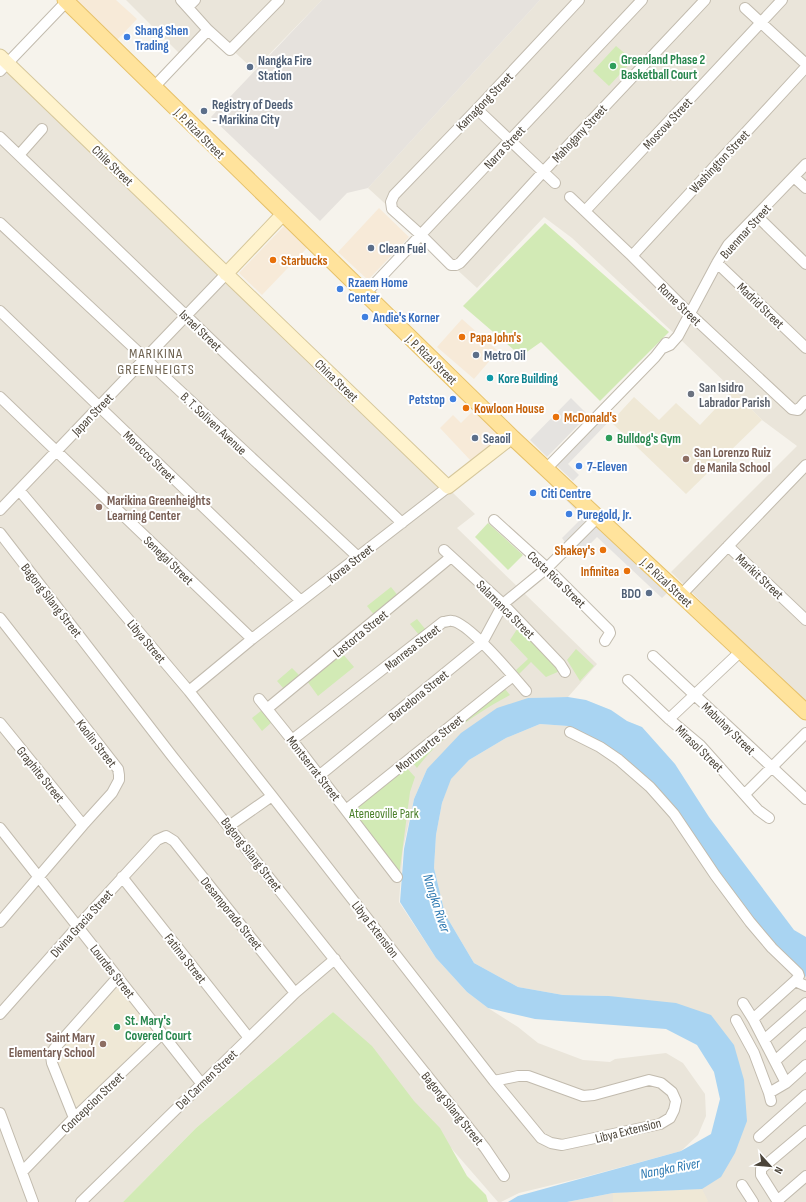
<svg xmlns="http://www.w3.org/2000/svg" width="806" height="1202" viewBox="0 0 806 1202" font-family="'Sofia Sans Condensed',sans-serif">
	<rect width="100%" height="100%" fill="#f6f3ec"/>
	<path fill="#eae5da" d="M126,0H322L254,70L214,33L187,61Z
		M540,0H806V704L671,572L797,446L762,420L733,390L679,338L572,238L544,217L477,288L368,188Z
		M8,68L475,514L457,528L597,664L568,697L528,698L427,769L414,799L403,849L399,902L436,958L467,992L488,1008L518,1027L538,1043L583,1060L610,1062L615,1059L666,1053L683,1063L705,1094L706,1116L698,1135L681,1151L581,1178L519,1193L501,1202H498L333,1012L196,1128L123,1202H0V77Z
		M540,724L568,726L588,735L664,798L774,948L806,977V1202H567L613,1193L702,1189L734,1045L609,996L563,995L518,987L474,963L445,914L434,868L436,835L442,803L450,779L469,760L506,738Z"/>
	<path fill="#f7ead8" d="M77,0H116L137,19L117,40L77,1Z
		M379,208L409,237L368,280L338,252Z
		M284,226L307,248L262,295L239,273Z
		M462,319L498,351L474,379L437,347Z
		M477,407L504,433L471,461L440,428L453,415L461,423Z"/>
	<path fill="#e6e2dd" d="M322,0H540L368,188L347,193L320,221L211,117Z"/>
	<path fill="#efe8d6" d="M733,390L762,420L686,494L611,422L634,397L659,420L676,403L700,425Z
		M116,984L156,1035L76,1114L52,1053Z
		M702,1189L708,1201L707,1202H613V1193Z"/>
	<path fill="#d2eab5" d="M616,46L633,60L609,86L593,71Z
		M545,223L669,332L600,401L541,342L521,356L463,306Z
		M488,523L523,555L508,570L475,537Z
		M391,587L399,597L375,616L367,606Z
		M417,619L426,630L419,635L410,624Z
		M519,626L560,671L546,677L531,662L519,674L516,670L528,659L510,640Z
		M576,649L594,666L580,681L567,660Z
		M342,653L354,667L318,696L307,681Z
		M292,668L300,676L284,689L277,681Z
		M505,689L510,695C478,712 438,739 417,768L412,762Z
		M262,710L272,722L262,731L252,718Z
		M405,766L415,777L410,792L399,876L352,809Z
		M333,1012L372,1046L414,1101L440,1128L467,1176L486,1195L488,1202H123L196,1128Z"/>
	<path fill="#e5e3e0" d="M571,398L588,415L547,457L530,440Z
		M608,408L615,415L568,464L579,475L573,481L555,464Z
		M551,481L588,518L565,542L562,538L583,517L549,483Z
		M596,527L667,593L662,598L597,537L582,552L576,546Z"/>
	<path fill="#a9d4f2" d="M568,697L586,700L611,710L627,721L642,727L675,764L709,817L794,930L806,937V977L774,948L664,798L588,736L568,726L540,724L506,738L469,760L451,779L442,803L436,835L434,868L445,914L474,963L518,987L563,995L609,996L676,1003L711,1015L734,1045L744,1080L747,1121L735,1153L721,1177L702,1189L613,1193L567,1202H508L518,1196L681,1151L711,1134L720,1099L714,1072L697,1045L666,1029L535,1019L488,1008L467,992L436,958L400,902L404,849L414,799L427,769L461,733L497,708L528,698Z"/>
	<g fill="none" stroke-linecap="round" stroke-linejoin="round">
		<g stroke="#c2bbae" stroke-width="12">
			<path id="street" d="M181,0L208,30L230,50L279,0
				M579,0L477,109L394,195L391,202L392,209L421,235L451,265H456L460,263L543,172L705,0
				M188,7L195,0
				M745,8L806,64
				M0,71L66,2
				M154,87L208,30
				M477,109L555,183
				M0,137L402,523
				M19,155L42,129
				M794,177L806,188
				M570,197L632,256L690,314L792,409L798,410L806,401
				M585,211L782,0
				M757,216L806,264
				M0,223L358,557
				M632,256L806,67
				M717,263L806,348
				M365,294L642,0
				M0,311L301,601
				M663,348L670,345L678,336L717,263L728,245L806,164
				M0,397L252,639
				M546,469L655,357L666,343
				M19,490L189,691L272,796L494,1081L541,1138L551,1143L562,1145L660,1124L670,1118L674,1110L676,1101L672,1092L661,1083L649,1080L594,1095L583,1096L528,1076H518L494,1081
				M0,510L226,274
				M494,520L547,568L609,630L610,633L605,641
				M0,533L172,756L485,1148L504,1176
				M728,546L806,620
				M444,550L503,604L560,664L565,672
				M681,595L806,465
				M0,618L118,769L119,775V780L112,793L83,825L0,922
				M653,656L806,799
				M628,680L669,719L700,745L758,810L769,818
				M189,691L252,639L448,487
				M259,699L292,740L397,877
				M268,708L451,557
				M669,719L741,651
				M0,723L83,825
				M570,732L600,747L619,760L650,787L674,814L715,875L750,922L772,948L798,973L799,976L795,981L753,1019
				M292,740L443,622C446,622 450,620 452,621C468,622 514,677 526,691
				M320,775L482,643L503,604L547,568L598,517
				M745,794L806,733
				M346,810L513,676
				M229,826L272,796
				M0,828L201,1083
				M122,877L249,1038
				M795,981L806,986
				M743,1003L753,1019L786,1083
				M0,1014L78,926L157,840L166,836L174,841L295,993
				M736,1020L754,1053L769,1093
				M764,1040L806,1003
				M775,1061L806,1033
				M771,1101L769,1093L786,1083L806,1065
				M0,1113L33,1202
				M74,1118L52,1063L51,1056L54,1049L118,977
				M759,1137L806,1095
				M22,1172L74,1118L162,1034
				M742,1185L753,1202
				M777,1201L806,1176
				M81,1202L295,993L335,959
				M778,1202L761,1175V1169L806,1131"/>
		</g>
		<g stroke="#d6c79b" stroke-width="15">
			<path id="secondary" d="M0,56L448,487L512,437
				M226,274L283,214"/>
		</g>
		<g stroke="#e6c16a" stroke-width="17">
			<path id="primary" d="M65,0L512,437L806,712"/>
		</g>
		<use href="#street" stroke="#fff" stroke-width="10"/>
		<use href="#secondary" stroke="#fff3cd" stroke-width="13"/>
		<use href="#primary" stroke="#ffe39c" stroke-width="15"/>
	</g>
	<g fill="#3f7fe0" stroke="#fff" stroke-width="1.5">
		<circle cx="127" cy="37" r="4"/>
		<circle cx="340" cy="289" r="4"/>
		<circle cx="365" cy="317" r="4"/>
		<circle cx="453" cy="399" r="4"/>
		<circle cx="579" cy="466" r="4"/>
		<circle cx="533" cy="493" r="4"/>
		<circle cx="569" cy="514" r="4"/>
	</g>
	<g fill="#2e9e5b" stroke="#fff" stroke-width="1.5">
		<circle cx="613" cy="66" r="4"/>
		<circle cx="609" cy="438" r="4"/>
		<circle cx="117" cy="1027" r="4"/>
	</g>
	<g fill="#5c6f8a" stroke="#fff" stroke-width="1.5">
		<circle cx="250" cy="67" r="4"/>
		<circle cx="204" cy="111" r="4"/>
		<circle cx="371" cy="248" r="4"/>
		<circle cx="476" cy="355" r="4"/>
		<circle cx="475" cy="438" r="4"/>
		<circle cx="649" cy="593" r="4"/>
	</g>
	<g fill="#e8710a" stroke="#fff" stroke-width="1.5">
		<circle cx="273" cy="260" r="4"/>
		<circle cx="462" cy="337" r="4"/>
		<circle cx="466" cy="408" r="4"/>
		<circle cx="556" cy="417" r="4"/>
		<circle cx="603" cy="550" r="4"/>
		<circle cx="627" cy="571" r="4"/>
	</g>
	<circle fill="#0f9aa8" stroke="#fff" stroke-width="1.5" cx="490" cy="378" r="4"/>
	<circle fill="#6b7280" stroke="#fff" stroke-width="1.5" cx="691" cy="394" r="4"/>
	<g fill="#8d6e63" stroke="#fff" stroke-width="1.5">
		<circle cx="686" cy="459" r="4"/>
		<circle cx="99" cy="507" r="4"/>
		<circle cx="103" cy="1044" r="4"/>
	</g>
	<g text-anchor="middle" stroke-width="4" stroke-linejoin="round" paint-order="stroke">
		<g font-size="13" font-weight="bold" fill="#366cbe" stroke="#fff" text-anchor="start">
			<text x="135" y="35">Shang Shen<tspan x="135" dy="15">Trading</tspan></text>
			<text x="348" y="287">Rzaem Home<tspan x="348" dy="15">Center</tspan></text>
			<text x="373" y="322">Andie's Korner</text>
			<text x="445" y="404" text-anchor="end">Petstop</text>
			<text x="587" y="471">7-Eleven</text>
			<text x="541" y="498">Citi Centre</text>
			<text x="577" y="519">Puregold, Jr.</text>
		</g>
		<g font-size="13" font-weight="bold" fill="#27864d" stroke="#fff" text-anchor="start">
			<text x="621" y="64">Greenland Phase 2<tspan x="621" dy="15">Basketball Court</tspan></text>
			<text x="617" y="443">Bulldog's Gym</text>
			<text x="125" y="1025">St. Mary's<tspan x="125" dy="15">Covered Court</tspan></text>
		</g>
		<g font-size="13" font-weight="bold" fill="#4e5e75" stroke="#fff" text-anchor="start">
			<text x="258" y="65">Nangka Fire<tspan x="258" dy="15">Station</tspan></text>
			<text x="212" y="109">Registry of Deeds<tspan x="212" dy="15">- Marikina City</tspan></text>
			<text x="379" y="253">Clean Fuel</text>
			<text x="484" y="360">Metro Oil</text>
			<text x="483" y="443">Seaoil</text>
			<text x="641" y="598" text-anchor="end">BDO</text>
		</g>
		<g font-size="13" fill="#4b4439" stroke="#fff">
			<text transform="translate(484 101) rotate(-46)" y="5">Kamagong Street</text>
			<text transform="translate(667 123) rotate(-47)" y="5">Moscow Street</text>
			<text transform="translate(200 133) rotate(45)" y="5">J. P. Rizal Street</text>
			<text transform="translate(579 133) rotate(-47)" y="5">Mahogany Street</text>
			<text transform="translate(504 147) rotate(-47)" y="5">Narra Street</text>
			<text transform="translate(719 161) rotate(-47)" y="5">Washington Street</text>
			<text transform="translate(113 165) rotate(44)" y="5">Chile Street</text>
			<text transform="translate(745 231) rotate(-48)" y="5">Buenmar Street</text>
			<text transform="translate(680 304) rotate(44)" y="5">Rome Street</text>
			<text transform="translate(761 305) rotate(44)" y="5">Madrid Street</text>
			<text transform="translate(201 330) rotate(44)" y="5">Israel Street</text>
			<text transform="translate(432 359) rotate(44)" y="5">J. P. Rizal Street</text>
			<text transform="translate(337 380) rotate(44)" y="5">China Street</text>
			<text transform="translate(92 414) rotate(-46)" y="5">Japan Street</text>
			<text transform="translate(214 423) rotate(43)" y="5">B. T. Soliven Avenue</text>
			<text transform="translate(150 456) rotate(44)" y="5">Morocco Street</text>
			<text transform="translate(169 560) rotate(44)" y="5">Senegal Street</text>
			<text transform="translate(350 563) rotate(-38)" y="5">Korea Street</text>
			<text transform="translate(760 576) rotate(43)" y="5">Marikit Street</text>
			<text transform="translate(557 579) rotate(44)" y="5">Costa Rica Street</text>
			<text transform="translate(667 582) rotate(43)" y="5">J. P. Rizal Street</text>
			<text transform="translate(52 600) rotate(52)" y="5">Bagong Silang Street</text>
			<text transform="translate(506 609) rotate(45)" y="5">Salamanca Street</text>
			<text transform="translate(360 633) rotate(-39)" y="5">Lastorta Street</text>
			<text transform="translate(147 641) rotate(50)" y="5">Libya Street</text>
			<text transform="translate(412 647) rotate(-38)" y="5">Manresa Street</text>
			<text transform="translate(418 695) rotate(-39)" y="5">Barcelona Street</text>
			<text transform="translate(729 728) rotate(44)" y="5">Mabuhay Street</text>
			<text transform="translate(97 743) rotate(52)" y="5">Kaolin Street</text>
			<text transform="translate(429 743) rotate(-39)" y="5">Montmartre Street</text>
			<text transform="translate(700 748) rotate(44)" y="5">Mirasol Street</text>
			<text transform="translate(314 768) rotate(52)" y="5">Montserrat Street</text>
			<text transform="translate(41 774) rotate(51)" y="5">Graphite Street</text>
			<text transform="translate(252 854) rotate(52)" y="5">Bagong Silang Street</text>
			<text transform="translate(232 913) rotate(51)" y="5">Desamporado Street</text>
			<text transform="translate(81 923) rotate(-48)" y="5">Divina Gracia Street</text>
			<text transform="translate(376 929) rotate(52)" y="5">Libya Extension</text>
			<text transform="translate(186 958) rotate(52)" y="5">Fatima Street</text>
			<text transform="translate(113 971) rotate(52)" y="5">Lourdes Street</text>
			<text transform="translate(206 1079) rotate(-44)" y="5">Del Carmen Street</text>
			<text transform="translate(92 1102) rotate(-44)" y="5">Concepcion Street</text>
			<text transform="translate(453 1108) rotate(51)" y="5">Bagong Silang Street</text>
			<text transform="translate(628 1130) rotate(-14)" y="5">Libya Extension</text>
		</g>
		<g font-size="13" font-weight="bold" fill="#c56008" stroke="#fff" text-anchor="start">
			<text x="281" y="265">Starbucks</text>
			<text x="470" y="342">Papa John's</text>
			<text x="474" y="413">Kowloon House</text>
			<text x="564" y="422">McDonald's</text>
			<text x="595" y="555" text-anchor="end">Shakey's</text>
			<text x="619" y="576" text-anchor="end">Infinitea</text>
		</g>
		<g font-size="13" font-weight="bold" fill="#0d838f" stroke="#fff" text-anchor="start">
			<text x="498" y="383">Kore Building</text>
		</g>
		<g font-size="13" font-weight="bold" fill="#5b616d" stroke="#fff" text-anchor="start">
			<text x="699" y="392">San Isidro<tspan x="699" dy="15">Labrador Parish</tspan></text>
		</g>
		<g font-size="13" font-weight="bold" fill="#785e54" stroke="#fff" text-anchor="start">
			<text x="694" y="457">San Lorenzo Ruiz<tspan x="694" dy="15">de Manila School</tspan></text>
			<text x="107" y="505">Marikina Greenheights<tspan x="107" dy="15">Learning Center</tspan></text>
			<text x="95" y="1042" text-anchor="end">Saint Mary<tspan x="95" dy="15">Elementary School</tspan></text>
		</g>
		<g font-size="13" fill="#4a7f2a" stroke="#fff">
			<text x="384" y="818">Ateneoville Park</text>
		</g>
		<g font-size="14" letter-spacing="1" fill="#6e6250" stroke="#fff">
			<text x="156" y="358">MARIKINA<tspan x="156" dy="16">GREENHEIGTS</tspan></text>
		</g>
		<g font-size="14" font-style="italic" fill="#2e7ab2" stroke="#fff">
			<text transform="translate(437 903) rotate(72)" y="5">Nangka River</text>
			<text transform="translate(670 1168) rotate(-11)" y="5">Nangka River</text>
		</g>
	</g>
	<g transform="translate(770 1166) rotate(117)" stroke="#ffffff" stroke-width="3" paint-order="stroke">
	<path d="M0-3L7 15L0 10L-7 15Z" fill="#4b4439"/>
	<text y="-6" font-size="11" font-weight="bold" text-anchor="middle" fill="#4b4439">N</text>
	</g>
</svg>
